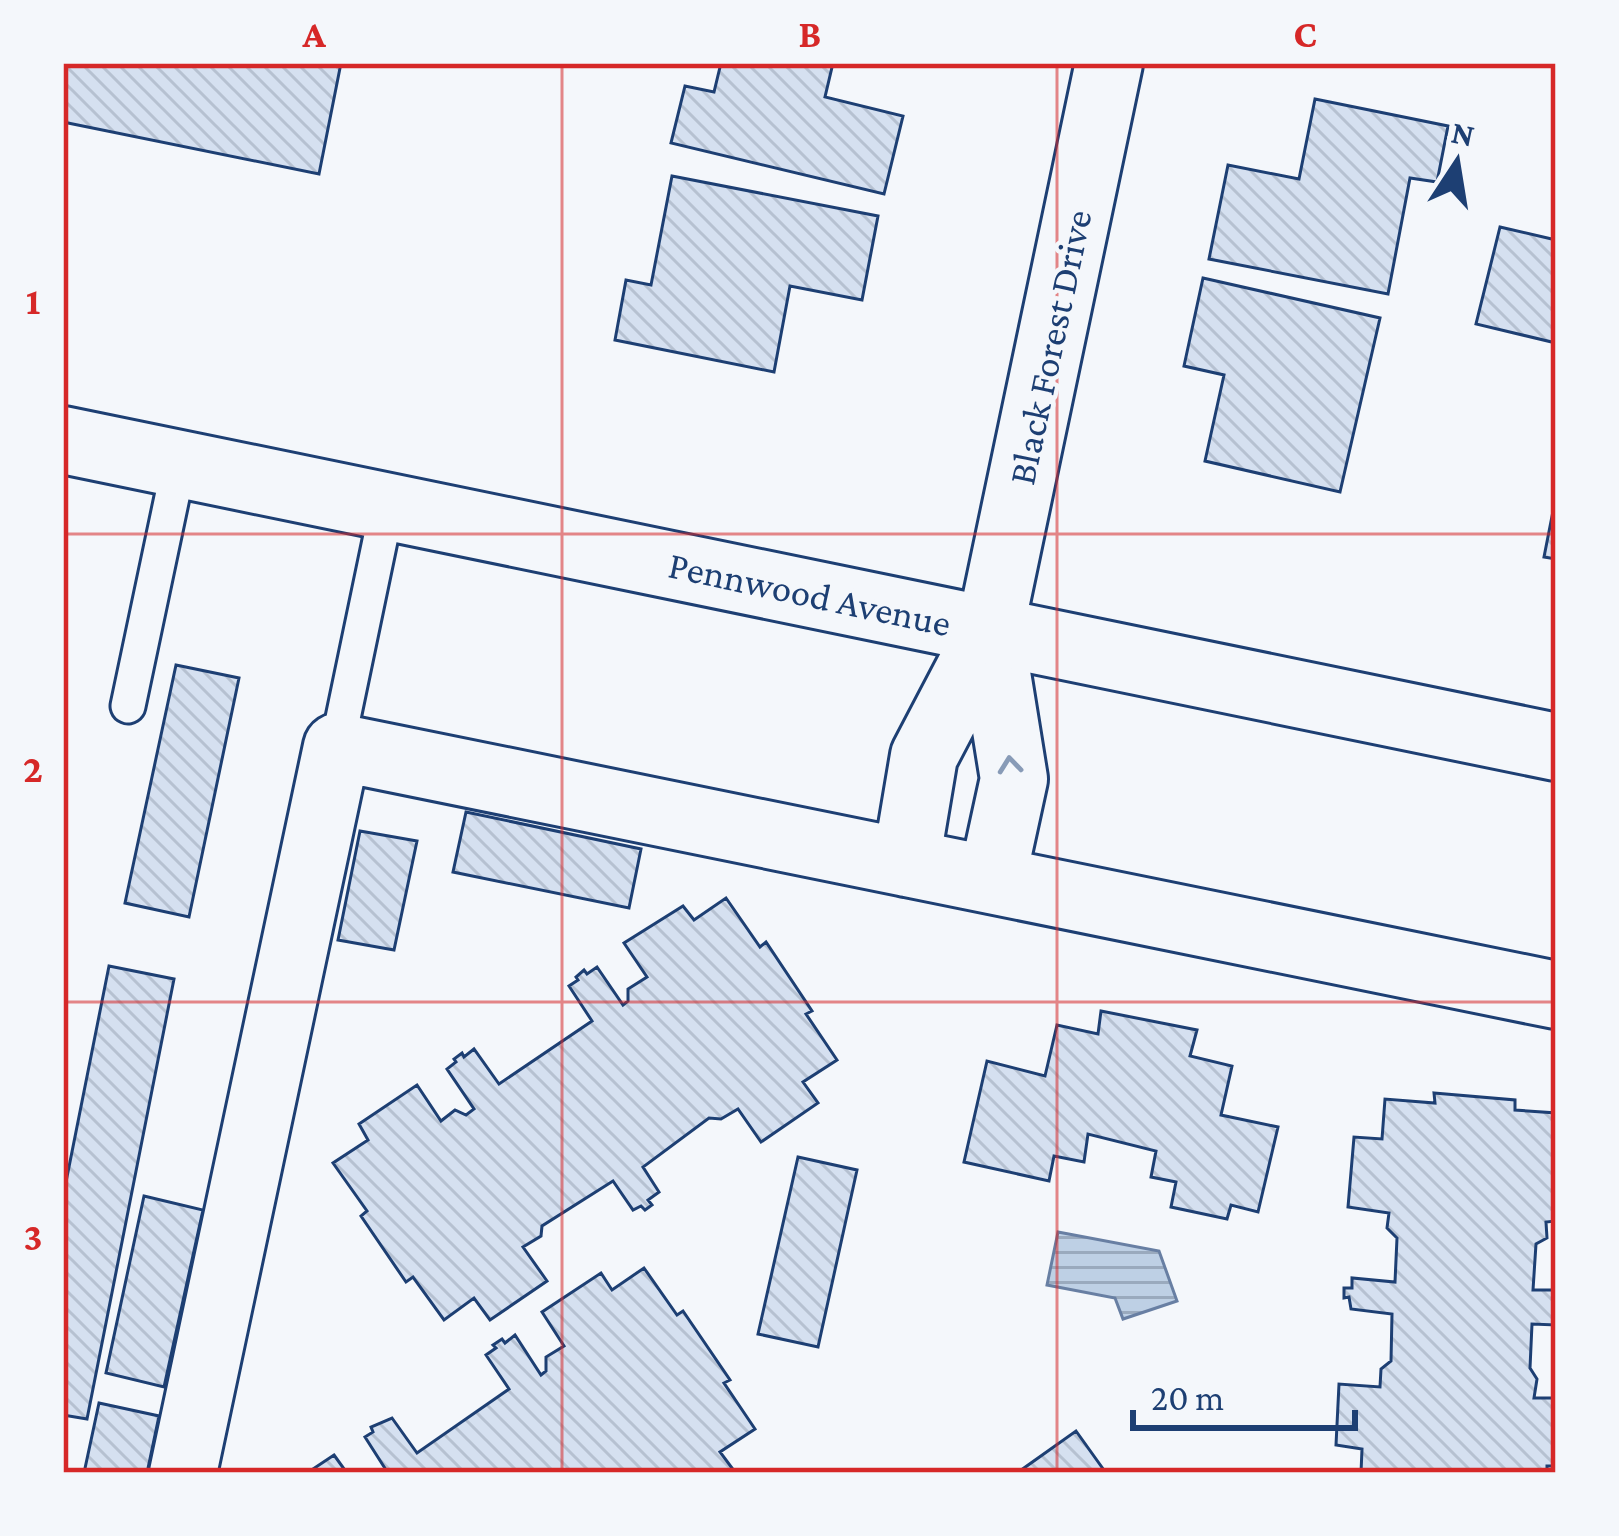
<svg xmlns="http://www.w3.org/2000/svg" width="1619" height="1536" viewBox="0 0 1619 1536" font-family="'Crimson Pro',serif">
	<defs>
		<pattern id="water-rules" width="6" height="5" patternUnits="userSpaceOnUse" patternTransform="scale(3)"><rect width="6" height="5" fill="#bed0e5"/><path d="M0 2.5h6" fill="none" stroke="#9aaabe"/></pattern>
		<pattern id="building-back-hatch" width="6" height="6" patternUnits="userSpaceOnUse" patternTransform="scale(3)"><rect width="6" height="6" fill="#d5e0f0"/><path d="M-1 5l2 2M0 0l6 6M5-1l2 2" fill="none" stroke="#b6c1d1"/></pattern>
	</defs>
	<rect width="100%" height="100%" fill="#f4f7fb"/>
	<path fill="url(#water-rules)" stroke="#687fa3" stroke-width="3" d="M1058,1232L1159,1251L1177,1301L1123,1319L1115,1298L1047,1285Z"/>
	<path fill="url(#building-back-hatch)" stroke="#1d3f73" stroke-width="3" d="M63,63H341L319,174L63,122Z
		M721,63H833L825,97L903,116L884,194L671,143L685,86L714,92Z
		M1315,99L1448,126L1437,182L1410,178L1388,294L1209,259L1228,165L1299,179Z
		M672,176L878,216L862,300L790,286L774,372L615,340L626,280L651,285Z
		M1500,227L1556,240V343L1476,324Z
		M1203,278L1380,318L1340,492L1205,461L1224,375L1184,366Z
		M1556,496V559L1544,557Z
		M176,665L239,678L189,917L125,903Z
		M466,812L641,849L629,908L453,872Z
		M360,831L417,841L394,950L338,940Z
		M726,898L760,947L766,942L812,1011L806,1014L837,1060L803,1082L818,1103L761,1142L738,1109L721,1119L709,1118L643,1167L659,1192L648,1200L652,1205L645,1210L641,1206L633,1210L613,1181L542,1226L541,1236L523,1247L547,1281L490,1320L474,1298L444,1320L413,1277L406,1282L361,1216L367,1211L333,1163L368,1140L359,1124L417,1085L441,1121L455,1110L466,1115L474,1109L447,1069L456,1062L454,1059L462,1053L464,1057L474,1049L499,1084L592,1021L569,986L578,980L576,977L584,970L587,974L597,967L623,1005L628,1001V989L647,977L624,943L683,906L694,920Z
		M109,966L174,979L87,1419L63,1415V1197Z
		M1101,1011L1197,1030L1190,1056L1232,1066L1221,1115L1278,1127L1258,1212L1231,1205L1227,1219L1171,1207L1176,1182L1151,1177L1156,1151L1088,1134L1084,1162L1054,1156L1049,1181L964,1162L987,1061L1045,1076L1057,1025L1098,1034Z
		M1434,1093L1515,1100V1110L1556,1113V1221L1546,1222L1547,1238L1536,1244L1533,1290H1556V1325L1532,1324L1530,1368L1537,1379L1534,1398H1556V1466H1547V1473H1361L1362,1449L1336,1445L1339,1384L1380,1387L1381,1369L1391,1361L1392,1314L1351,1309L1349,1297L1344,1298V1288H1352V1278L1395,1282L1397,1238L1387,1228L1389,1213L1348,1207L1354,1137L1382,1139L1385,1099L1435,1103Z
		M798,1157L857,1170L818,1347L758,1334Z
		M144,1196L203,1210L164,1387L106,1373Z
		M644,1268L677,1315L683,1311L730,1380L724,1383L755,1429L720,1452L735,1472L388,1473L365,1437L373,1432L371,1427L392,1418L417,1453L509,1389L486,1355L496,1348L493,1345L502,1339L505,1343L515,1335L541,1375L546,1371V1357L564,1346L542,1312L601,1273L612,1290Z
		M99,1403L159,1416L147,1473H84Z
		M1076,1431L1106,1473H1017Z
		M334,1455L347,1473H307Z"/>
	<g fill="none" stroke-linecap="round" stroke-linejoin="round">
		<g stroke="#1d3f73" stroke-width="39">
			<path id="lane" d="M128,706L179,464
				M337,747L387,507"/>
		</g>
		<g stroke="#1d3f73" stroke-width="72">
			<path id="street" d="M990,630L1014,779L992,880
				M906,863L924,756L990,630L1109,63
				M183,1473L337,747L1556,995"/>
		</g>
		<g stroke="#1d3f73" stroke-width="72">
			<path id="secondary" d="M63,440L1556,747"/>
		</g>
		<use href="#lane" stroke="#f4f7fb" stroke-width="33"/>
		<use href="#street" stroke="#f4f7fb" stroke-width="66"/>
		<use href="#secondary" stroke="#f4f7fb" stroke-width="66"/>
	</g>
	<defs><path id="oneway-chevron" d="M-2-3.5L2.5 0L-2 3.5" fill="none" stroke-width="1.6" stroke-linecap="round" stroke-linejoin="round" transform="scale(3)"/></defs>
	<use stroke="#889bb7" href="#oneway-chevron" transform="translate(1010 765) rotate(-96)"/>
	<path fill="none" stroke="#d62828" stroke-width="3" stroke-opacity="0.55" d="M562,63V1473M1057,63V1473M63,534H1556M63,1002H1556"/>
	<g text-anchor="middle" stroke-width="9" stroke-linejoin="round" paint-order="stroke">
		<g font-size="39" fill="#1d3f73" stroke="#f4f7fb">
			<text transform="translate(1049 347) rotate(-78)" y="14">Black Forest Drive</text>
			<text transform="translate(810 593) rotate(12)" y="14">Pennwood Avenue</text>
		</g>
	</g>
	<rect width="1619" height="1536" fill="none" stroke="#f4f7fb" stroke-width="132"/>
	<g transform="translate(1457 162) rotate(12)" stroke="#f4f7fb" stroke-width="9" paint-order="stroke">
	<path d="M0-9L21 45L0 30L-21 45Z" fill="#1d3f73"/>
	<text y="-18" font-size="33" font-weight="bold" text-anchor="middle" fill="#1d3f73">N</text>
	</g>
	<path d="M1133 1410v18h222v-18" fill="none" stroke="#1d3f73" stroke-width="6"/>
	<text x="1151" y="1410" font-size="36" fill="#1d3f73" stroke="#f4f7fb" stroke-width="9" paint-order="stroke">20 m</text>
	<rect x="66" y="66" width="1487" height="1404" fill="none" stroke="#d62828" stroke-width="4.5"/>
	<g font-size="39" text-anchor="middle" font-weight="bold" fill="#d62828">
		<text x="314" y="47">A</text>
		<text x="810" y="47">B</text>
		<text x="1305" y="47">C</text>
		<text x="33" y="314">1</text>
		<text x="33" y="782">2</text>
		<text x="33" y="1250">3</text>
	</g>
</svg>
